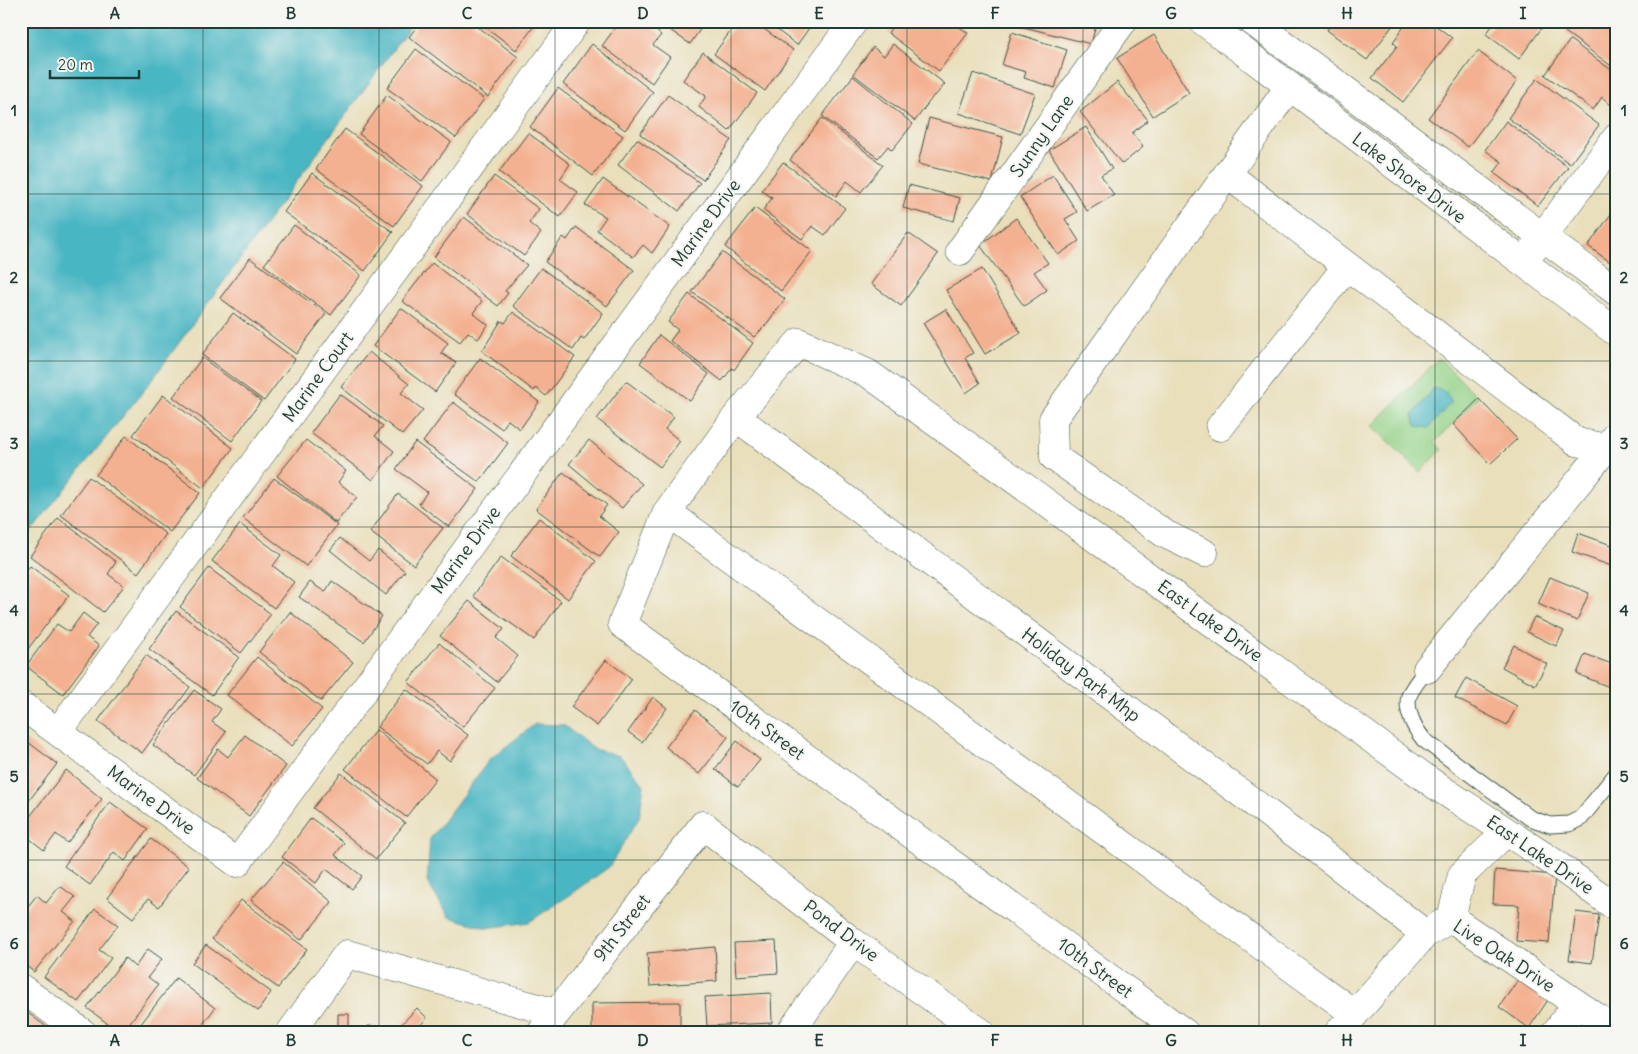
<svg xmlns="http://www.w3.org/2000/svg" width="1638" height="1054" viewBox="0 0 1638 1054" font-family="Delius,sans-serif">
	<rect width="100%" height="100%" fill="#f6f6f2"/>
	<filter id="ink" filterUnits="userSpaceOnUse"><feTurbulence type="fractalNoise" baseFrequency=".02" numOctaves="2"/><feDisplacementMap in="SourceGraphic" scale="10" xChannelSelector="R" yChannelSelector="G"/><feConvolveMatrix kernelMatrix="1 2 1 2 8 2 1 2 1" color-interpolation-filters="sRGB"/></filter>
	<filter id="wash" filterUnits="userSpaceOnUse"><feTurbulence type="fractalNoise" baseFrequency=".0096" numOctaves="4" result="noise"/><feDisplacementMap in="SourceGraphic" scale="20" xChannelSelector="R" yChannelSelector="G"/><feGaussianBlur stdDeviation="1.12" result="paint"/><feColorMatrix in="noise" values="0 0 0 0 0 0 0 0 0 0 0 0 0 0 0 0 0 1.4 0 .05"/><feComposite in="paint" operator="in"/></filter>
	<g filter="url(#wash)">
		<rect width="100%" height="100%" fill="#e9dfbb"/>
		<path fill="#95d389" stroke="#5a885e" d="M1439,358L1478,397L1435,442L1442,450L1420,472L1372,426Z"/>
		<path fill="#48b6c3" stroke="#347a7c" d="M21,21H414L149,384L30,532L21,525Z
			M1434,388L1446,392L1451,402L1429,428L1416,426L1413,415Z
			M535,724L563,725L594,749L620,756L644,785L639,818L609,867L573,893L529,922L487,928L449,917L427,882L430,839L490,759Z"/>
		<g id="blocks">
			<path fill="#f4b191" d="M421,21H470L518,57L488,97L409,37Z
				M478,21H538L516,50Z
				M620,21H645L661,35L653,45L670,57L652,83L602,46Z
				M657,21H706L690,44Z
				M738,21H753L793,50L765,91L714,54Z
				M765,21H814L797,45Z
				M896,21H951L968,33L939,71L888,33Z
				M1021,21H1097L1091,44L1020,26Z
				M1334,21H1396L1367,60L1327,30Z
				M1408,21H1430L1452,38L1403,102L1372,78L1397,46L1393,42Z
				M1496,21H1547L1519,59L1486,34Z
				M1573,21H1617V70L1565,32Z
				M1012,32L1067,50L1055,88L1024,78L1026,72L1002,65Z
				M1154,35L1189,93L1153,116L1117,58Z
				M1570,40L1617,74V100L1612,106L1602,97L1593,110L1545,75Z
				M592,44L653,92L625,130L563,84Z
				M893,44L945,84L935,96L934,95L915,121L853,74L873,47L884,56Z
				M416,49L484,99L456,138L387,88Z
				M1478,51L1517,81L1468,147L1428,118Z
				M703,52L757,93L729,131L699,107L706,96L683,80Z
				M973,73L1035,94L1020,134L959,113Z
				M853,76L913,124L892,150L888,146L878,158L822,116Z
				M1537,79L1599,125L1570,164L1508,118Z
				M1117,82L1148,120L1132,133L1143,147L1122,164L1080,112Z
				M558,88L623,136L593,176L530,127Z
				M387,95L451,142L422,181L359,134Z
				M668,95L731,140L703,180L640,134Z
				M822,118L883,165L861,192L847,181L836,196L790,160Z
				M929,118L1003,137L992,182L918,164Z
				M1506,121L1568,167L1538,206L1494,173L1502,162L1485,150Z
				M1086,127L1112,169L1101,175L1114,195L1087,211L1049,150Z
				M345,129L423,186L394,226L316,169Z
				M528,133L570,164L560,179L578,192L560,217L499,172Z
				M637,139L700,183L679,211L618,165Z
				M783,162L845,208L825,235L812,226L802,239L763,210L772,198L762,190Z
				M312,173L393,232L365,271L284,212Z
				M1053,175L1077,212L1065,219L1079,241L1058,255L1020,197Z
				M494,176L539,209L529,223L541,233L524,256L467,214Z
				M603,179L670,227L652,253L643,245L633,257L597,230L606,217L585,205Z
				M909,185L960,198L954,221L903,208Z
				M755,208L812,251L781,291L725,247Z
				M1614,210L1617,212V267L1588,246Z
				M464,217L527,265L505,291L508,293L498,306L434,257Z
				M1016,218L1048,263L1034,272L1047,290L1024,306L980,245Z
				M294,225L361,275L331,315L264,265Z
				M576,227L634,270L607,306L545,262L563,237L567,240Z
				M908,233L938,254L901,306L871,284Z
				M722,252L785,299L765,326L754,337L692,292Z
				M250,258L326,314L296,354L220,298Z
				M432,263L482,301L473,313L488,325L478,339L468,332L460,342L402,301Z
				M541,268L603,313L584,340L581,338L573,350L513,306Z
				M982,269L1021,333L985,354L946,290Z
				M689,294L753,343L734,370L732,368L722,381L670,341L678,330L668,322Z
				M401,308L448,343L441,353L456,363L435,392L373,346Z
				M946,309L973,353L965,358L980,383L966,393L923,323Z
				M513,312L575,357L546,396L536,388L534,391L482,351L501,321L505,323Z
				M233,313L295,359L264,401L202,355Z
				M659,335L709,374L690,401L640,363Z
				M369,352L409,384L401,393L423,410L402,435L341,387Z
				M202,358L261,401L232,441L173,397Z
				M480,358L539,402L520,429L508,420L502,429L454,394Z
				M626,381L674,417L665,429L680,441L660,467L597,419Z
				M340,394L383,426L375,436L394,451L373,480L311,433Z
				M163,395L233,448L203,488L133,435Z
				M1479,399L1517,439L1490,464L1453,424Z
				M453,402L508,443L479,482L423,442Z
				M126,436L200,493L170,532L96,475Z
				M306,440L346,471L338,482L357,497L336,523L277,476Z
				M589,440L642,484L622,508L569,464Z
				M415,442L478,489L449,527L419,504L427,492L396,469Z
				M563,472L607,505L599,516L619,532L600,557L536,509Z
				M89,477L166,534L138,573L61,515Z
				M274,478L337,525L306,566L243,518Z
				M398,494L443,528L414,565L370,532Z
				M58,518L116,562L108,574L124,586L103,612L30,556Z
				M539,518L596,561L568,599L511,556Z
				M240,524L281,555L273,566L294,582L274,608L212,561Z
				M1578,533L1617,547V568L1572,552Z
				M340,538L369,561L378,550L405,571L386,595L330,550Z
				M501,557L561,601L534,640L473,596Z
				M30,566L69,595L21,658V577Z
				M209,568L271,614L241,653L180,607Z
				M1550,577L1589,593L1577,621L1538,604Z
				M332,581L382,616L364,642L299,597L310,582L325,592Z
				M469,601L504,629L496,638L518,656L497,682L440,636Z
				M176,611L239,657L212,695L149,649Z
				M290,612L353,662L321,701L259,652Z
				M83,613L97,624L87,637L99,646L63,694L26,666L57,624L69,632Z
				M1534,617L1564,631L1556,646L1527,632Z
				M439,643L495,688L463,727L408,682Z
				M1514,645L1547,664L1535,685L1502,667Z
				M1585,654L1617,666V690L1577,674Z
				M146,655L190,687L142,753L98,721Z
				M257,657L322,709L292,746L227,695Z
				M606,660L632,679L597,726L571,707Z
				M1466,678L1517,706L1507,725L1455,698Z
				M406,689L468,735L450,761L437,751L427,764L377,727Z
				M194,690L221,709L212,722L226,732L194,775L153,745Z
				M653,697L667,708L642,742L628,732Z
				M695,710L728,737L699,774L666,747Z
				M376,730L436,779L406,817L345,769Z
				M245,735L286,766L249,816L197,778L218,749L228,757Z
				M24,739L57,764L21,811V742Z
				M737,741L760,760L738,787L715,769Z
				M66,770L102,799L67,843L56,834L44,850L21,832V828Z
				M341,773L405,823L376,859L313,808Z
				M110,802L148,829L125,861L114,852L90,885L64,866Z
				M311,818L344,843L335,855L362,876L352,889L326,869L316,883L282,857Z
				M151,839L189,867L159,907L148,899L133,918L107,898Z
				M283,862L332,902L301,940L251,900Z
				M1495,870L1555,875L1549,943L1516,941L1519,905L1493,904Z
				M60,886L75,897L63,912L75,921L34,972L21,962V915L37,895L46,903Z
				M241,900L307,949L278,988L212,939Z
				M95,909L118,925L99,950L111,958L78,1002L44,977Z
				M1576,912L1599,915L1592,963L1569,960Z
				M776,941L778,973L736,976L734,943Z
				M206,945L271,992L258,1011L192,963Z
				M715,947L717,981L650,986L647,953Z
				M148,949L162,959L148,977L158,985L122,1033H120L87,1008L125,958L135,967Z
				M176,978L215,1008L196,1033H134Z
				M1518,980L1548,1000L1529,1028L1499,1007Z
				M771,993L772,1023L707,1026L705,997Z
				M680,1002V1032L592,1033V1003Z
				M21,1008L55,1033H21Z
				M417,1008L427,1018L413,1033H393Z
				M338,1014H349V1033H338Z
				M368,1026L380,1027V1033H368Z"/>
		</g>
	</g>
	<g filter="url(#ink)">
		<use href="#blocks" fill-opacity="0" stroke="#3d5548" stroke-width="1"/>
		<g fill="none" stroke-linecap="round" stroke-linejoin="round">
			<g stroke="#3d5548" stroke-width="17">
				<path id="lane" d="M1427,669C1422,676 1412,687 1409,696C1405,711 1415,729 1424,740L1530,818L1550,825L1569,824L1581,818L1617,773"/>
			</g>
			<g stroke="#3d5548" stroke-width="29">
				<path id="street" d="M1203,21L1617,333
					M1252,21L1617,292
					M1227,174L1577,442L1606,448L1617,434
					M960,251L1123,21
					M1531,252L1617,137
					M736,417L1340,867L1425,934
					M1220,427L1347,266
					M667,512L1355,1014
					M1204,553L1165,534L1054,457L1053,419L1289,87
					M1427,669L1606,448
					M21,705L237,863L854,21
					M58,732L577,21
					M1451,918L1462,875L1506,832
					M21,988L83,1033
					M290,1033L347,954L556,1013
					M541,1033L703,825L853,942L982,1033
					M790,1033L853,942
					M1185,1033L622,624L667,512L736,417L799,342L869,374L1435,785L1553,862L1617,908
					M1338,1033L1425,934L1451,918L1617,1031
					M1555,1033L1577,1004"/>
			</g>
			<use href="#lane" stroke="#fff" stroke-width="15"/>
			<use href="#street" stroke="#fff" stroke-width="28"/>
		</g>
	</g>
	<path fill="none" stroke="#1f3d34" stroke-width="1" stroke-opacity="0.55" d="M203,21V1033M379,21V1033M555,21V1033M731,21V1033M907,21V1033M1083,21V1033M1259,21V1033M1435,21V1033M21,194H1617M21,361H1617M21,527H1617M21,694H1617M21,860H1617"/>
	<g text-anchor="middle" stroke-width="4" stroke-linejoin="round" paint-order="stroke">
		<g font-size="18" fill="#1f3d34" stroke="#f6f6f2">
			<text transform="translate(1042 136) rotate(-55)" y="6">Sunny Lane</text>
			<text transform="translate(1409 178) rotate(37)" y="6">Lake Shore Drive</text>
			<text transform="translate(706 223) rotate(-54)" y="6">Marine Drive</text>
			<text transform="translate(318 377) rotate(-54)" y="6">Marine Court</text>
			<text transform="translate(466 550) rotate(-54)" y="6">Marine Drive</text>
			<text transform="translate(1210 621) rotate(36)" y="6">East Lake Drive</text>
			<text transform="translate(1081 675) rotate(37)" y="6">Holiday Park Mhp</text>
			<text transform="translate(767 730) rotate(36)" y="6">10th Street</text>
			<text transform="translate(151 800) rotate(36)" y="6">Marine Drive</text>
			<text transform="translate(1540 855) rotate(34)" y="6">East Lake Drive</text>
			<text transform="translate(622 928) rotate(-52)" y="6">9th Street</text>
			<text transform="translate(841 931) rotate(37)" y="6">Pond Drive</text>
			<text transform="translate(1504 956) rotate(33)" y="6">Live Oak Drive</text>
			<text transform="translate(1095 968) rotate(36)" y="6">10th Street</text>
		</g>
	</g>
	<rect width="1638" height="1054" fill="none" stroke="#f6f6f2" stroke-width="55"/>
	<path d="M50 70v8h89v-8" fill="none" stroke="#1f3d34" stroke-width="2.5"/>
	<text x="58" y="70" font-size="15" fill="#1f3d34" stroke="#f6f6f2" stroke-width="4" paint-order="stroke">20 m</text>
	<rect x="28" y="28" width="1582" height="998" fill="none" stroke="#1f3d34" stroke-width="2"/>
	<g font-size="16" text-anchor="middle" font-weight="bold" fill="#1f3d34">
		<text x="115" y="19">A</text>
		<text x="291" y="19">B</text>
		<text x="467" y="19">C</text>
		<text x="643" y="19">D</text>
		<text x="819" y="19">E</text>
		<text x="995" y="19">F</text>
		<text x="1171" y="19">G</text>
		<text x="1347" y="19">H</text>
		<text x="1523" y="19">I</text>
		<text x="14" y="116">1</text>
		<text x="1624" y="116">1</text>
		<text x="14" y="283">2</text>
		<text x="1624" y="283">2</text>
		<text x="14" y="449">3</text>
		<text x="1624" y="449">3</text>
		<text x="14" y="616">4</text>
		<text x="1624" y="616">4</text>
		<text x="14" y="782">5</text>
		<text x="1624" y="782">5</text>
		<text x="14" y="949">6</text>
		<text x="1624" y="949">6</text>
		<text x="115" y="1046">A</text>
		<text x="291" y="1046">B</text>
		<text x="467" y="1046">C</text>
		<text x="643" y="1046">D</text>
		<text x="819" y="1046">E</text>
		<text x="995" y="1046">F</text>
		<text x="1171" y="1046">G</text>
		<text x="1347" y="1046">H</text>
		<text x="1523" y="1046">I</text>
	</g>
</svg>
